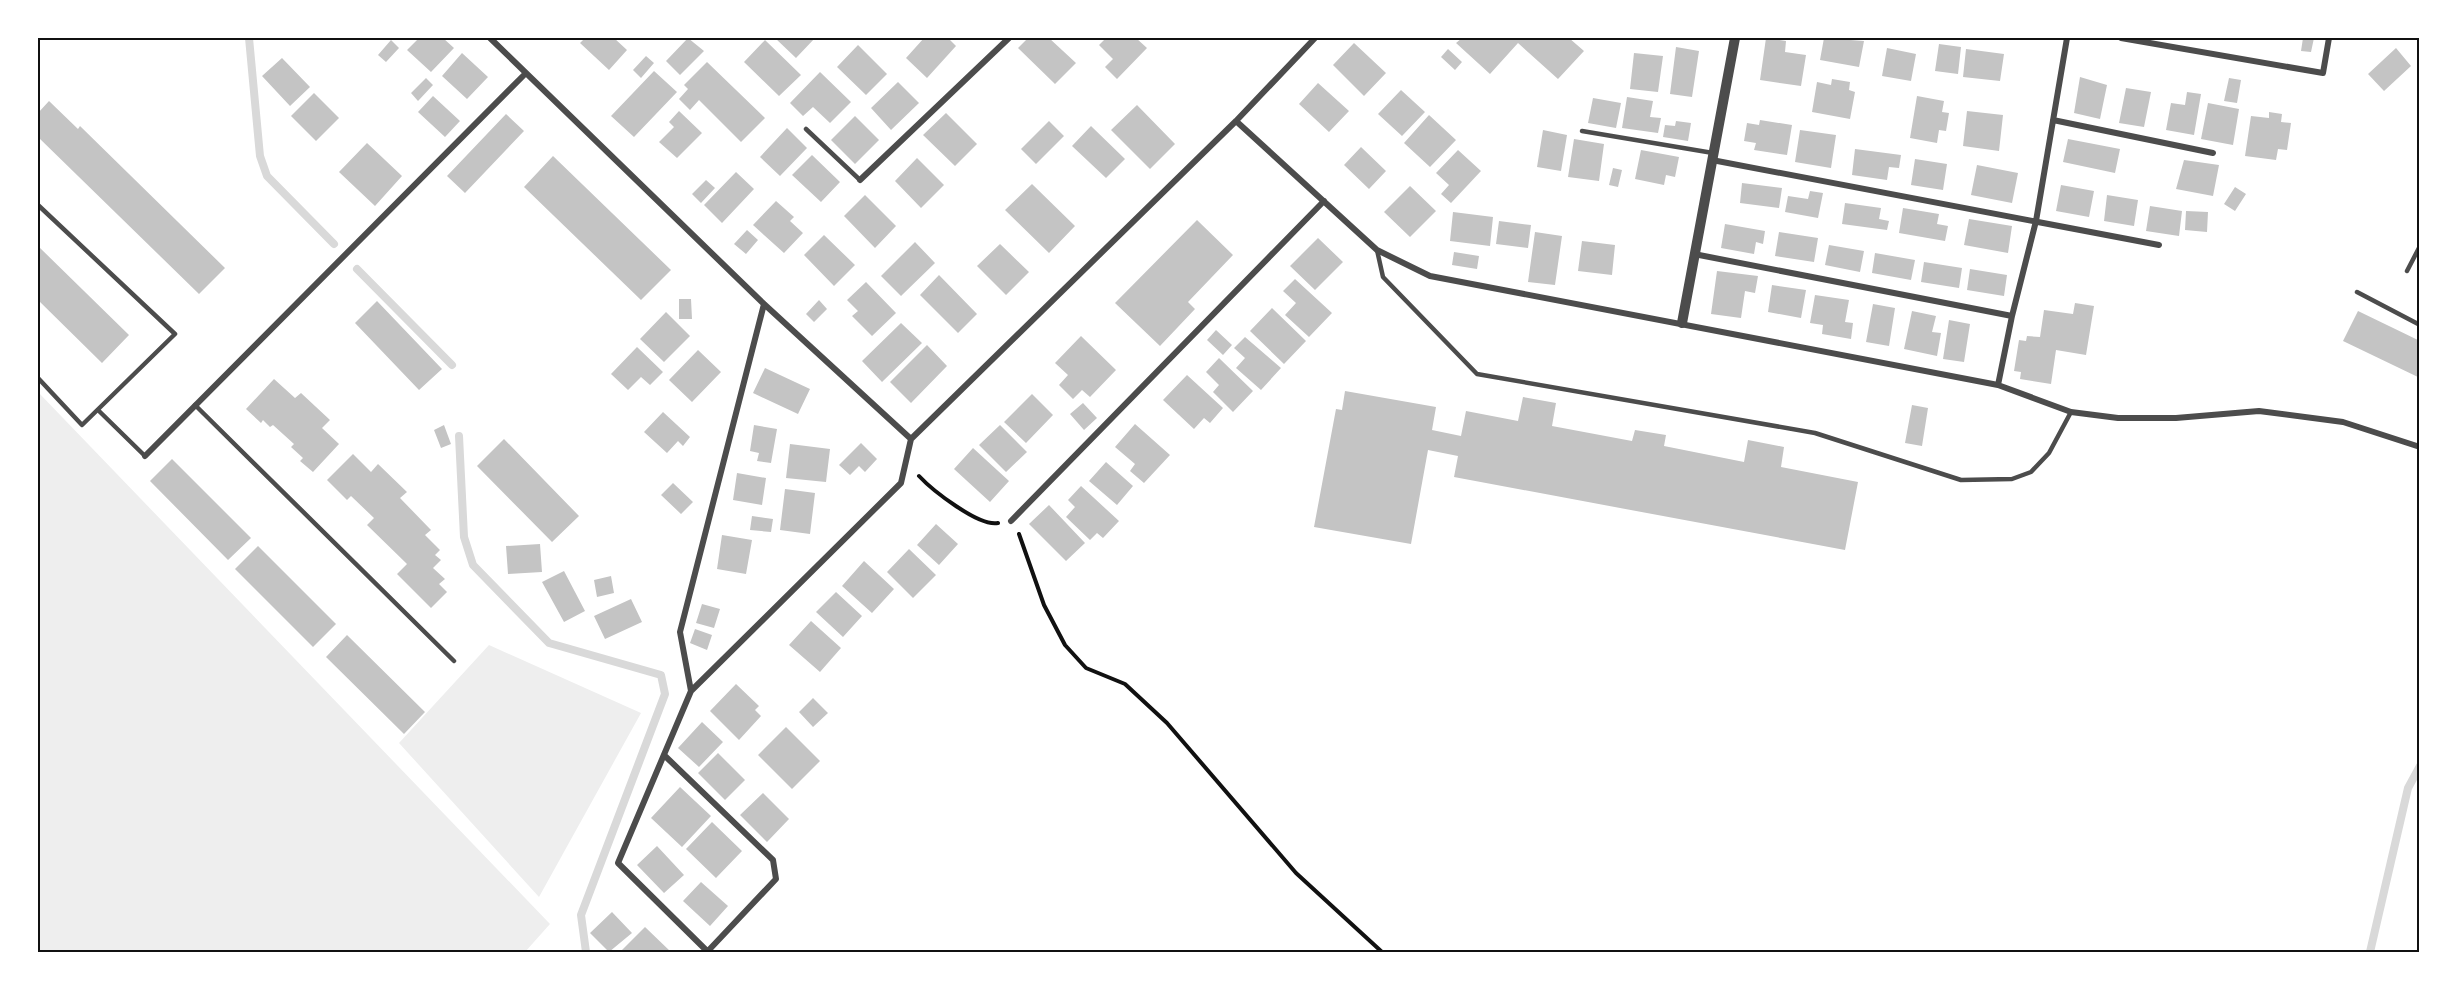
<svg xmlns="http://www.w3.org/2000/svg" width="2457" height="990" viewBox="0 0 2457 990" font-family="Mulish,sans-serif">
	<rect width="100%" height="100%" fill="#fff"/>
	<path fill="#eee" d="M38,392L550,924L525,952H38Z
		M489,645L641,713L539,897L399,743Z"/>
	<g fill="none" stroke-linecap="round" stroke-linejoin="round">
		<path stroke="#d9d9d9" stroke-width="8" d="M249,38L260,156L267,176L334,244
			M357,269L452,365
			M459,436L464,537L473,565L549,643L661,675L665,694L581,915L586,952
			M2370,952L2408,788L2420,766"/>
	</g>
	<path fill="#c4c4c4" d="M419,38H443L454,48L431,72L407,50Z
		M585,38H614L627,50L609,70L580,43Z
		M688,38L704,51L680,75L666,61Z
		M775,38H815L796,58Z
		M924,38H948L956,46L927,78L906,58Z
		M1028,38H1049L1076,63L1055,84L1018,48Z
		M1106,38H1136L1147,48L1117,79L1105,67L1113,59L1099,45Z
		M1462,38H1569L1584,51L1558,79L1518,43L1490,74L1456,43Z
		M1766,38L1786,41L1785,52L1806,55L1801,86L1760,80Z
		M1824,38L1864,41L1859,67L1820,60Z
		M2303,38H2314L2311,52L2301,51Z
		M391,40L399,48L386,62L378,55Z
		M765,40L801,75L779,96L744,62Z
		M1354,43L1386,73L1364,96L1333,65Z
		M1939,44L1961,47L1958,74L1935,71Z
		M858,45L887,74L866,95L837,67Z
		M1676,47L1699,51L1692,97L1670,94Z
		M1887,48L1916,54L1911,81L1882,76Z
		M2396,48L2411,66L2384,91L2368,74Z
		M1448,49L1462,62L1455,70L1441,57Z
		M1966,49L2004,54L2000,81L1963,77Z
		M462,53L488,77L467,99L442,76Z
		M1634,53L1663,56L1658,92L1630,89Z
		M646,56L654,63L641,78L633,70Z
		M282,58L310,87L290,106L262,76Z
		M707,62L765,118L741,142L699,100L690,110L679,99L688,89L684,85Z
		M654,71L677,92L634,137L611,116Z
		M820,72L851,102L830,123L813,107L803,116L790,103Z
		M2080,77L2107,85L2100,119L2074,113Z
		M426,78L433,85L418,101L411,93Z
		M2229,78L2241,80L2237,103L2224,101Z
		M1832,79L1850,82L1849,90L1855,92L1850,119L1812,112L1817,82L1831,85Z
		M898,82L919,103L891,130L871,108Z
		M1318,83L1349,111L1329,132L1299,104Z
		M2126,88L2151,92L2144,127L2119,123Z
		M1401,90L1425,112L1402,136L1378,114Z
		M2187,92L2201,94L2194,135L2166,130L2171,103L2185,105Z
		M314,93L339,118L316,141L291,116Z
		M433,96L460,121L445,137L418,112Z
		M1917,96L1944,101L1942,112L1949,113L1946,131L1939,130L1937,143L1910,138Z
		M1627,97L1653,101L1650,117L1661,118L1658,133L1622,128Z
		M1593,98L1621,103L1616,128L1588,123Z
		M49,101L78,129L80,126L225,268L199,294L38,137V113Z
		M2208,103L2239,109L2233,145L2201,139Z
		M1137,105L1175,144L1150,169L1111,130Z
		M679,111L702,133L677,158L659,142L674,127L669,122Z
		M1967,111L2003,115L1999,151L1963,146Z
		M2269,112L2282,114L2281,122L2291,123L2287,150L2278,149L2276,160L2245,156L2251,116L2269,118Z
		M946,113L977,144L955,166L923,135Z
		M506,114L524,131L465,193L447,176Z
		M1429,115L1456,140L1430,167L1404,143Z
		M855,116L879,140L855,164L831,140Z
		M1760,120L1792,125L1787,155L1754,150L1756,143L1744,141L1747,123L1759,125Z
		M1049,121L1064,136L1036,164L1021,149Z
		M1676,121L1691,123L1688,141L1663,137L1665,125L1675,126Z
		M1091,126L1125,159L1106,178L1072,146Z
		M787,128L807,148L780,176L760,157Z
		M1543,130L1567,135L1561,171L1537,167Z
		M1800,130L1836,135L1831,168L1795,162Z
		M1574,139L1604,144L1599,181L1568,177Z
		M2068,139L2120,149L2115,173L2063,162Z
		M367,143L402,176L375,206L339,172Z
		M1361,147L1386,171L1369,189L1344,165Z
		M1855,149L1901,155L1899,168L1889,167L1887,180L1852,175Z
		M1458,150L1481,171L1451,203L1441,194L1449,185L1436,173Z
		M1641,150L1679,157L1675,177L1666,175L1664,185L1635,179Z
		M812,155L840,182L821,202L792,175Z
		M553,156L671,270L641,300L524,187Z
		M917,158L944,185L921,208L895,181Z
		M1915,159L1947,164L1943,190L1911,185Z
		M2184,160L2219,165L2213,196L2176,189Z
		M1977,165L2018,173L2012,203L1971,195Z
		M1613,168L1622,170L1618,187L1609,185Z
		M736,172L754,189L722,223L704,205Z
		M706,180L715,188L701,203L692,194Z
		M1742,183L1782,188L1779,208L1740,203Z
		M1032,184L1075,226L1049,253L1005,210Z
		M2061,185L2094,191L2089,217L2056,211Z
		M1410,186L1436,211L1410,237L1384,212Z
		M2235,187L2246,194L2235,211L2224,204Z
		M1810,191L1823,193L1818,218L1785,212L1788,196L1808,199Z
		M865,195L896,226L875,248L844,216Z
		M2107,195L2138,200L2134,226L2104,221Z
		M776,201L794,217L790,221L803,233L784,253L753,225Z
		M1845,203L1881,208L1879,219L1889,221L1887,230L1842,224Z
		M2150,206L2182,211L2179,236L2146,231Z
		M1903,208L1939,214L1937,224L1948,226L1945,241L1899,233Z
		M2186,211L2208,212L2207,232L2185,230Z
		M1453,212L1493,217L1490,246L1450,241Z
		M1969,219L2012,226L2008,253L1964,245Z
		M1197,220L1233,255L1188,302L1195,309L1160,346L1115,303Z
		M1499,221L1531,225L1528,248L1496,244Z
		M1725,224L1765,231L1763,244L1756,242L1754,254L1721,248Z
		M747,230L758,240L746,254L734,244Z
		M1535,232L1562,236L1555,285L1528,282Z
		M1779,232L1818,238L1814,262L1775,256Z
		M824,235L855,265L834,286L804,255Z
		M1318,238L1343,262L1315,290L1290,266Z
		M1582,241L1615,245L1612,275L1578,271Z
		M915,242L935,263L901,296L881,276Z
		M1000,244L1029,272L1006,295L977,266Z
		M1829,245L1864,251L1860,272L1825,265Z
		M38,246L129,335L102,363L38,300Z
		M1454,252L1479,256L1477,269L1452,265Z
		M1875,253L1915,260L1911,280L1872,273Z
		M1924,262L1962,268L1959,288L1921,282Z
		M1970,269L2007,275L2004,296L1967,290Z
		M1717,271L1758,276L1755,293L1745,291L1741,318L1711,314Z
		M939,275L977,314L958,333L920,295Z
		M1295,279L1332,313L1309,337L1285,315L1296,303L1283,291Z
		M866,282L896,313L872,336L852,316L858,311L847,300Z
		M1772,285L1806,290L1801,318L1768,312Z
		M1815,295L1849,300L1845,322L1853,323L1851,339L1822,334L1823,325L1810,323Z
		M679,299H691L692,319H679Z
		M819,300L827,309L814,322L806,314Z
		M377,301L442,369L419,390L355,323Z
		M2075,303L2094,306L2086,355L2056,350L2051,384L2020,379L2021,372L2014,371L2019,340L2026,341L2027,336L2040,337L2044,310L2073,314Z
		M1873,304L1895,308L1889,346L1866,342Z
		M1272,308L1306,341L1284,364L1250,331Z
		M1912,311L1936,316L1932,332L1941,333L1937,356L1904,349Z
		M2358,311L2420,341V378L2343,341Z
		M666,312L690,336L664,362L640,339Z
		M1949,320L1970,324L1964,362L1943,359Z
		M901,323L922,343L882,382L862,361Z
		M1216,330L1232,345L1223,355L1207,340Z
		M1081,336L1116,370L1090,397L1082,390L1073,399L1059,385L1068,375L1055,363Z
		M1245,337L1281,368L1261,390L1236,368L1245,358L1234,348Z
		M927,345L947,366L911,403L890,382Z
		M637,347L663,372L650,385L641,377L628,390L611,374Z
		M698,350L721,372L692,402L669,380Z
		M1219,358L1253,391L1233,412L1213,392L1219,385L1206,372Z
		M765,368L810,389L798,414L753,393Z
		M1187,375L1223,408L1210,423L1204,418L1194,429L1163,400Z
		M274,379L295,398L301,393L330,420L322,428L339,444L313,472L300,461L303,458L291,447L294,444L273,425L270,427L263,420L261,423L246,409Z
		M1345,391L1436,407L1432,430L1461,436L1466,411L1518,421L1523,397L1556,403L1552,426L1632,441L1635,430L1666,435L1664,446L1744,462L1748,440L1784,447L1781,467L1858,482L1845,550L1454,477L1458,456L1428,450L1411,544L1314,527L1336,409L1342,410Z
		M1032,394L1053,415L1026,443L1004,422Z
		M1083,403L1097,418L1084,430L1070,414Z
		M1912,405L1928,408L1922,446L1905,443Z
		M663,412L690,437L683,446L678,441L667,453L644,432Z
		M1135,424L1170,455L1144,483L1130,471L1135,464L1115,447Z
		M444,425L451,444L441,448L434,430Z
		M754,425L777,429L771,463L757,461L759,453L750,451Z
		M1000,425L1027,452L1006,472L979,445Z
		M504,439L579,516L552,542L477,466Z
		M861,443L877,459L865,472L859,466L850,475L839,465Z
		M790,444L830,449L826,482L786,478Z
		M973,448L1009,481L990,502L954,469Z
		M353,454L371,472L378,464L407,492L400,498L431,530L425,535L440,550L435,555L441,560L433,568L445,579L439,584L447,592L431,608L397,574L407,564L367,525L374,518L351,496L347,500L327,480Z
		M172,459L251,538L228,560L150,481Z
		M1106,462L1133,486L1117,505L1089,481Z
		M737,473L766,478L762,505L733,500Z
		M673,483L693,502L681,514L661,495Z
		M1081,486L1119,521L1103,538L1097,533L1090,540L1066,517L1075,507L1068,500Z
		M785,489L815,493L810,534L780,530Z
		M1049,505L1085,543L1066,561L1029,524Z
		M752,516L773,519L771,532L750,530Z
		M936,524L958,544L939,565L917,545Z
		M722,535L752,540L746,574L717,569Z
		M540,544L542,572L508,574L506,546Z
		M258,546L336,624L313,647L235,569Z
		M909,549L936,575L913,598L887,572Z
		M864,561L894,589L872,613L842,586Z
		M564,571L585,611L564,622L542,582Z
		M611,576L614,593L597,597L594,580Z
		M836,592L862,616L843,637L816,612Z
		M631,599L642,622L605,639L594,616Z
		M702,604L720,609L714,628L696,623Z
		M811,621L841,648L820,672L789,645Z
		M695,629L712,635L707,650L690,643Z
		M347,635L425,712L404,734L326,657Z
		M736,684L759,706L755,710L761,716L739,740L710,711Z
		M813,698L828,713L813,727L799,712Z
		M702,722L723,742L699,767L678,748Z
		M786,727L820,761L792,789L758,755Z
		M718,753L745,780L725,800L698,773Z
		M680,787L711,816L682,847L651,818Z
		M763,793L789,819L767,842L740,815Z
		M712,822L742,851L716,878L686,849Z
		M657,846L684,875L664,893L637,865Z
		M701,882L728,906L710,926L683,901Z
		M612,912L632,933L609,952L590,933Z
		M645,927L671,952H620Z"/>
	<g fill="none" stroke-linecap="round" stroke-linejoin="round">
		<path stroke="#111" stroke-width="4" d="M919,476C932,490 979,527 998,523
			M1019,534L1044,605L1065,645L1086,668L1125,684L1167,723L1296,873L1382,952"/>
		<path stroke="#4c4c4c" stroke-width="4.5" d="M806,129L860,180
			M1582,131L1713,153
			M38,205L175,334L82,425L38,378
			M1377,250L1383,277L1477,374L1815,433L1961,480L2012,479L2031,472L2049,453L2071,412
			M2407,271L2420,246
			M2357,292L2420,325
			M195,405L454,661
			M99,411L145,456"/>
		<path stroke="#4c4c4c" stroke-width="6" d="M490,38L764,304L911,439
			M2121,38L2323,73L2329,38
			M2053,120L2213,153
			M1236,121L1377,250L1430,276L1998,385L2071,412L2118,418H2176L2259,411L2343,422L2420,447
			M1712,160L2159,245
			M860,180L1009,38
			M1694,254L2012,316
			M1998,385L2012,316L2036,221L2067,38
			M145,456L526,73
			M1011,521L1324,201
			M691,691L901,483L911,439L1236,121L1315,38
			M664,755L773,860L776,879L708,951
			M708,952L618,863L691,691L680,632L764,304"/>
		<path stroke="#4c4c4c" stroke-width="10" d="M1682,323L1735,38"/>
	</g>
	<rect width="2457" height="990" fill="none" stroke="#ffffff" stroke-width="78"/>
	<rect x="39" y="39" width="2379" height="912" fill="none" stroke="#111" stroke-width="2"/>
</svg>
